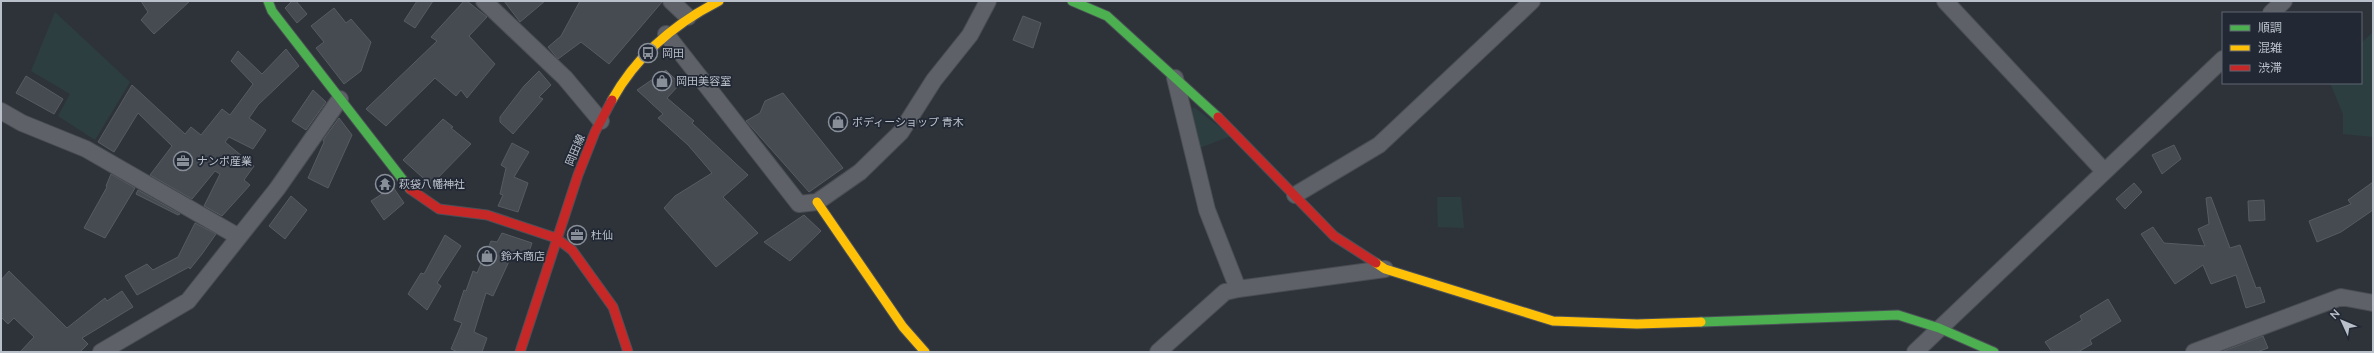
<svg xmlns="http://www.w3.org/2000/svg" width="2374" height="353" viewBox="0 0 2374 353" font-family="'Nunito Sans','Noto Sans JP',sans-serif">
	<rect width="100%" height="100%" fill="#2e333a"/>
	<path fill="#2c3e40" d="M55,12L130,82L95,140L58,116L70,94L31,71Z
		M2373,32V137L2343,134V114L2330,83H2361V43Z
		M1194,107L1231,136L1197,149L1189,113Z
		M1437,197H1461L1464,228L1438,227Z"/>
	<path fill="#464a51" stroke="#575b62" d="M141,1H190L154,34L141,20L148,12Z
		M292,1H296L307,14L297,23L285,8Z
		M417,1H433L415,28L404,21Z
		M464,1H467L487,17L469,36L495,64L467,98L461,90L456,96L435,78L386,126L366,109L437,41L431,37Z
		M504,1H545L520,22Z
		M580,1H662V2L609,64L581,42L558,59L548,47L561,36Z
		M334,8L346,23L351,19L371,42L361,71L344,84L316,48L324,42L311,26Z
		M1023,16L1041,23L1033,48L1013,40Z
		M286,49L299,66L258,105L249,118L266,130L253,149L229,137L225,142L254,166L244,180L250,185L222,216L204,206L220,174L215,171L192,199L150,175L172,146L138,113L114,152L98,142L132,85L185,134L191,127L201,135L222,109L230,115L253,84L231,61L238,51L262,74Z
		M666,70L680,84L667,98L694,121L692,123L748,175L723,197L758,233L716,267L664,208L675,196L712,173L688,145L658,118L663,114L637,90Z
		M539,71L551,85L539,97L543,99L513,134L500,122V117L524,86Z
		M26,76L63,99L54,114L16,93Z
		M313,90L326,102L306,130L292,121Z
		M783,93L843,168L809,192L746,121L760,113L765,101Z
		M339,118L352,135L328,188L308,178L324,142L323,140Z
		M443,119L453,127L451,128L471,144L431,185L403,160Z
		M512,143L529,152L514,177L528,183L518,212L498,206L503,195L500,194L506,168L501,165Z
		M2174,145L2181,159L2162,174L2152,155Z
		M111,174L135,188L105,238L84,228L107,187L106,186Z
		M2373,182V210L2341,232L2317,242L2309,221L2351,204L2348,200Z
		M2134,183L2142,192L2125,209L2116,199Z
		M393,187L404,203L384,220L371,201Z
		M138,190L180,214L178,215L136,194Z
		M291,196L307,210L285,239L269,226Z
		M2211,197L2230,248L2240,245L2256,288L2260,287L2265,302L2246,308L2236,275L2211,284L2203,265L2175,284L2141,234L2153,227L2164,243L2205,246L2198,229L2209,224L2206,198Z
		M2264,200L2265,220L2249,221L2248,201Z
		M804,215L821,231L790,261L764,242Z
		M195,223L216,234L202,254L190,269L189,267L137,295L125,276L147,264L153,270L178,257Z
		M502,233L532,243L526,260L511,257L493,296L486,293L474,332L487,338L482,352H458L451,349L462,323L454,320L464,290L466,291L473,271L477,273L491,241L497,242Z
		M445,235L461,246L437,283L441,286L427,310L408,294L421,273L424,274Z
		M9,271L67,328L105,298L107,301L122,291L133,307L82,338L88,344L80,352H20L34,337L14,318L8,324L1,317V280Z
		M2108,299L2121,321L2090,340L2092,344L2078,352H2052L2045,342L2082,320L2080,316Z
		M2263,336L2268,348L2257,352H2221Z"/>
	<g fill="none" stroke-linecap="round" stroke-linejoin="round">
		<g stroke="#4a4e53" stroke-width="18">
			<path id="street" d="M484,1L565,78L601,121
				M671,1L688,17
				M1945,1L2104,171
				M2271,13L2284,1
				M666,34L799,204L817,202L860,172L901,132L934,80L970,35L988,1
				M1,111L22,123L86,149L239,237
				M1295,195L1379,145L1532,1
				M1238,289L1385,269
				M101,352L188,301L277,189L340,99
				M1158,352L1225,292L1238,289L1207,210L1175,78
				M1915,352L2223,59
				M2194,352L2341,297L2373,303"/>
		</g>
		<g stroke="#4c5057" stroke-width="11">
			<path id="fast" d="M268,1L272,11L410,189
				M1072,1L1107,16L1218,117
				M1701,322L1898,315L1939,328L1994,352"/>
		</g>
		<g stroke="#4c5057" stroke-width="11">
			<path id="slow" d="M612,100C637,55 674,24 719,1
				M817,202L903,327L925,352
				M1376,263L1385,269L1553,321L1637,324L1701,322"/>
		</g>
		<g stroke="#4c5057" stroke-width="11">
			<path id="jam" d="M1218,117L1334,236L1376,263
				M410,189L439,209L487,215L556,238L572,250L613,307L628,352
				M520,352L578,175L595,132L612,100"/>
		</g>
		<use href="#street" stroke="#5e6268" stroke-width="16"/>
		<use href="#fast" stroke="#4caf50" stroke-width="9"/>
		<use href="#slow" stroke="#ffc107" stroke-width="9"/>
		<use href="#jam" stroke="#c62828" stroke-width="9"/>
	</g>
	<defs>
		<g id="bus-ring" transform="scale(1)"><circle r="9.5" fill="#222935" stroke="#898f98" stroke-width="1.5"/><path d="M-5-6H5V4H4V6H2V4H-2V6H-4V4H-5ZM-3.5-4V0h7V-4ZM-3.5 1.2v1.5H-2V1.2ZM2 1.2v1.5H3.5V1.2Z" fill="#898f98"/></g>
		<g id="shop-ring" transform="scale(1)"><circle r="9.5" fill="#222935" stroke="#898f98" stroke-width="1.5"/><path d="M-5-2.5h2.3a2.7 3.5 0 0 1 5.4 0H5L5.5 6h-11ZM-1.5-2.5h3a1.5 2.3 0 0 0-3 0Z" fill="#898f98"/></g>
		<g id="office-ring" transform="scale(1)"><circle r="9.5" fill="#222935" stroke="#898f98" stroke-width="1.5"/><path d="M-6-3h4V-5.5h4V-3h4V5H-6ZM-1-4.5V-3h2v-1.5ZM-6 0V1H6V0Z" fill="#898f98"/></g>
		<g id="temple-ring" transform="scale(1)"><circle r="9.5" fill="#222935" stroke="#898f98" stroke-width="1.5"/><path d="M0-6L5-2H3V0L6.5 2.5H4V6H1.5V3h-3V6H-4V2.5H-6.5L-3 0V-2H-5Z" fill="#898f98"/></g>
	</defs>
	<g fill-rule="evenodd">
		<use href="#bus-ring" x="648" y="53"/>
		<use href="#shop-ring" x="662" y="81"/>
		<use href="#shop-ring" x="838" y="122"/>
		<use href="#office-ring" x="183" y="161"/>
		<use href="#temple-ring" x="385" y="184"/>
		<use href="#office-ring" x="577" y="235"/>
		<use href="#shop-ring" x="487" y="256"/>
	</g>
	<g text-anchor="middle" stroke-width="3.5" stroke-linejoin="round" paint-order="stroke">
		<g font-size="11" fill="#bac0ca" stroke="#222935" text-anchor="start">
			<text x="662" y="57">岡田</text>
			<text x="676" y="85">岡田美容室</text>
			<text x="852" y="126">ボディーショップ 青木</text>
			<text x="197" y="165">ナンポ産業</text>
			<text x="399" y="188">萩袋八幡神社</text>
			<text x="591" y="239">杜仙</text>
			<text x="501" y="260">鈴木商店</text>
		</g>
		<g font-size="11" fill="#bac0ca" stroke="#222935">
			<text transform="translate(575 150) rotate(-67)" y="4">岡田線</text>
		</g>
	</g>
	<rect width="2374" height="353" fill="none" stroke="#bac0ca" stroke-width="4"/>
	<rect x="2222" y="12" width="140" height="72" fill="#222935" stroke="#5f6571"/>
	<rect x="2230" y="25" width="20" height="6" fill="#4caf50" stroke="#5f6571"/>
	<text x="2258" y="32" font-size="12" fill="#bac0ca">順調</text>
	<rect x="2230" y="45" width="20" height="6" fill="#ffc107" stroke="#5f6571"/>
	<text x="2258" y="52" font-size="12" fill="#bac0ca">混雑</text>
	<rect x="2230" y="65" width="20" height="6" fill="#c62828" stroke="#5f6571"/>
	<text x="2258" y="72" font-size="12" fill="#bac0ca">渋滞</text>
	<g transform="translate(2342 321) rotate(314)" stroke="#222935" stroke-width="3" paint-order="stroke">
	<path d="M0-3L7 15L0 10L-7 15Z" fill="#bac0ca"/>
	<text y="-6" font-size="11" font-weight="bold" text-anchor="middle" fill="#bac0ca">N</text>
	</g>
</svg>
